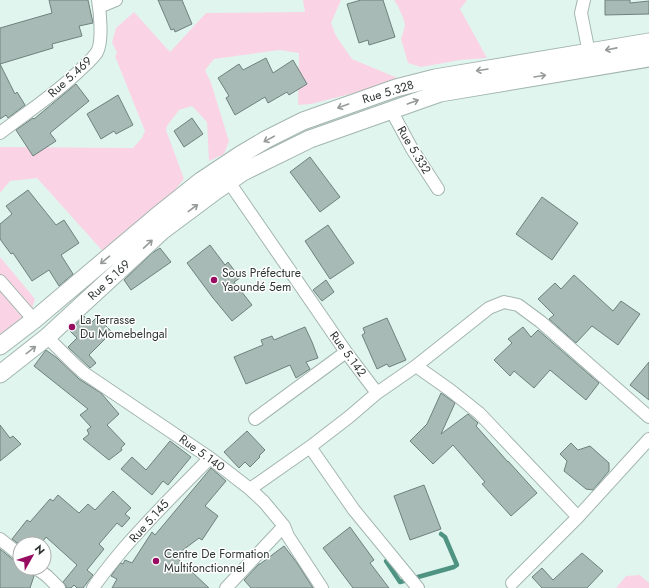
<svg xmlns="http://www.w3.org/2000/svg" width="649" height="588" viewBox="0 0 649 588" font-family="Jost,sans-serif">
	<rect width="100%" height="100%" fill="#e1f5ef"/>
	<path fill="#fad4e4" d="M303,0H341L331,23L336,36L352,59L400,79L388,84L311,104L298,105L299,53L279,50L214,59L205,70L211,83L229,141L224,154L209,161L207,122L192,106L179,110L167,126L166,130L184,179L121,255L108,257L37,178L10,181L0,193V147L133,148L142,138L145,131L115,56L117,53L112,42L116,28L134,12L170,52L206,13L305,12Z
		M394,0H467L460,9L487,58L460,60L421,67L408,63L401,39L405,26L404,20L398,6Z
		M0,257L35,299L31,313L14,334L0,333Z
		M640,575L649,583V588H616L626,576Z"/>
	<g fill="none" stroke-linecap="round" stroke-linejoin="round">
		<path stroke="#4f9483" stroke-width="4.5" d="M386,561L400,582L454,567L457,565L445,537L441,534"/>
	</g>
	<path fill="#a8bab5" stroke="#6f817b" d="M49,0H88L93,23L79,26L82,36L52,44L53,48L0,64V28L52,13Z
		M158,0H182L192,24L175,32L174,29L171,30Z
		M361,0H383L395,37L369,45L368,40L359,43L347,4Z
		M605,0H630V3L649,1V14L605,15Z
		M266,58L273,73L293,60L307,84L289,95L287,92L268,103L265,97L235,115L226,98L229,96L218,78L239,64L243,70Z
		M0,64L15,94L17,92L25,105L8,118L6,115L0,119Z
		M76,84L89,101L50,133L56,141L33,156L16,130L33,118L34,119Z
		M118,95L133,125L116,134L114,131L101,139L87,114Z
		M192,118L203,134L184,147L174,131Z
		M310,157L340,197L320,212L290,172Z
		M28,190L56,225L64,220L79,243L61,255L73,274L59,286L49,270L32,281L13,253L11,254L0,239V224L12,214L6,206Z
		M542,197L578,223L552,260L516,234Z
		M328,225L354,263L330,279L305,241Z
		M210,245L225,265L228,262L240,278L234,282L252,305L232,321L213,298L187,263Z
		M160,248L171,262L131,290L124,280L152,253Z
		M574,275L613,311L621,301L640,314L618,345L592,326L576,343L549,319L554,315L538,299L555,283L561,289Z
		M326,280L334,292L322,301L313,290Z
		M84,316L91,323L97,317L112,332L89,355L96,363L90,368L68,347L77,338L70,331Z
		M387,318L406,360L389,367L387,364L377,369L362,335L365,333L363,328Z
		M305,327L312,342L318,358L306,362L310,369L296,378L290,365L246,384L234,357L263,345L261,340L272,336L274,340Z
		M523,327L531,337L538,330L599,383L586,400L550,370L534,388L514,371L510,376L494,360L512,343L508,339Z
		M46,350L57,358L79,379L101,393L119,414L107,425L125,444L121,448L122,450L109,460L83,439L89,434L87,430L91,427L80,415L88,409L34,366Z
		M649,362V400L630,385Z
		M441,393L455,403L441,434L468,414L478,423L476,426L508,462V461L537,493L511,516L482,484L485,482L453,445L433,464L410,441L427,424Z
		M0,425L10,438L13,436L21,444L0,461Z
		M247,431L265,450L259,456L260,457L250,467L245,462L239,468L224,452Z
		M170,441L191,457L168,485L163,481L152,495L121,469L132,457L146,470Z
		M571,443L578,450L590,446L609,463V471L593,490L586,489L564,471L567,461L560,454Z
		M211,468L226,481L205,506L218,516L202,540L199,538L175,556L209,588H112L117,579L111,576L118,566L121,563L123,564L125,560L132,563L152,532L155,535Z
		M424,485L441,529L410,540L394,496Z
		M113,491L131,508L125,514L130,518L122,527L117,523L99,544L104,549L87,570L93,575L83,588H77L74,585L71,588H66V586L63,582L77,565L46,537L41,544H20V545L12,539L27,520L30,522L50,499L53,501L58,495L79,513L88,504L95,510Z
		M350,527L374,560L370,563L389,588H353L323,548Z
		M284,546L297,563L313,588H251L244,580L259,564H260Z
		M0,549L15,561L20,562V568H29V571L34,576L30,588H0Z
		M582,553L603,571L587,588H542L532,577L542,568L553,580Z"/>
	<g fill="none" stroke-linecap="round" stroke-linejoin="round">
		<g stroke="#a3b5af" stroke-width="14">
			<path id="minor" d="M584,0L581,13L589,53
				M99,7L116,0
				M391,110L412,149L438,189
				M0,133C26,113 54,95 78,72C84,66 92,60 97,52C103,42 100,11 98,0
				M229,182L346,352L377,393L349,417L310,447L250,489
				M0,281L34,320
				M47,337L74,364L84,373L210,458L250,489L264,502L284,526L226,588
				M416,366L450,390L479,413L578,517
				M377,393L416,366L489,308L504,302L518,305L541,322L649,417
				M255,419L346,352
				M310,447L354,510L418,588
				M284,526L288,536L322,588
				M0,539L20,555
				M36,568L47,576L59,588
				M512,583L578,517L649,439
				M93,588C103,573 114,560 125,547C152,516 181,487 210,458"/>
		</g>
		<g stroke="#a3b5af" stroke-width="19">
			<path id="secondary" d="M0,346L34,320L156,217L201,181L240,155L267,139L303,121L396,88L435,78L649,42
				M0,374L47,337L162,231L217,190L243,172L310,139L440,93L649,58"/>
		</g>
		<use href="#minor" stroke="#fff" stroke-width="12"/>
		<use href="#secondary" stroke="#fff" stroke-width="17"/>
	</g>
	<defs><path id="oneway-shaft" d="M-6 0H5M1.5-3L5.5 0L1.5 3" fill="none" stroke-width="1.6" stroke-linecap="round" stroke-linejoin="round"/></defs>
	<g stroke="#979a9a">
		<use href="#oneway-shaft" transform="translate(611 49) rotate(169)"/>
		<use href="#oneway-shaft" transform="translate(482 70) rotate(171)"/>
		<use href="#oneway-shaft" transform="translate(540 76) rotate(-9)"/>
		<use href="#oneway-shaft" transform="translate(413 102) rotate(-20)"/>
		<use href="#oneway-shaft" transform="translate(343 106) rotate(160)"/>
		<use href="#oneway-shaft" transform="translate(269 139) rotate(152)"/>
		<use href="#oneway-shaft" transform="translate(193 208) rotate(-37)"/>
		<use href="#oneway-shaft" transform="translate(148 244) rotate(-43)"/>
		<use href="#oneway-shaft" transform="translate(105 260) rotate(140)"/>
		<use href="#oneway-shaft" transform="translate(31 350) rotate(-38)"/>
	</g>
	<g fill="#970d62" stroke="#fff" stroke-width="1.5">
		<circle cx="214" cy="280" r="4"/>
		<circle cx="72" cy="327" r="4"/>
		<circle cx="156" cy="561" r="4"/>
	</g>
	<g text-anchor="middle" stroke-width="3" stroke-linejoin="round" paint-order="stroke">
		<g font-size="12" fill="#2f3634" stroke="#fff">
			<text transform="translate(70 77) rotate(-42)" y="4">Rue 5.469</text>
			<text transform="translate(388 92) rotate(-17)" y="4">Rue 5.328</text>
			<text transform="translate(414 150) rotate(59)" y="4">Rue 5.332</text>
			<text transform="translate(109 280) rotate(-43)" y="4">Rue 5.169</text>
			<text transform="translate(348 354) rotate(54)" y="4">Rue 5.142</text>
			<text transform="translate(202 453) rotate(36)" y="4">Rue 5.140</text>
			<text transform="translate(149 521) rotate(-48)" y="4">Rue 5.145</text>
		</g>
		<g font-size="12" fill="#2f3634" stroke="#fff" text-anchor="start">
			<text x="222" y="277">Sous Préfecture<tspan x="222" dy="14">Yaoundé 5em</tspan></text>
			<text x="80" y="324">La Terrasse<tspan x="80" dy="14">Du Momebelngal</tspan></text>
			<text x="164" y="558">Centre De Formation<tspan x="164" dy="14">Multifonctionnel</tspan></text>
		</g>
	</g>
	<g transform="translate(32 556) rotate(51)"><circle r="19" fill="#ffffff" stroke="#acafae"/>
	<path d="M0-3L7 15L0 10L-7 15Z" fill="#970d62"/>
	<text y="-6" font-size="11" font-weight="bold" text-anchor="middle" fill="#2f3634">N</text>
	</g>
</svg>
